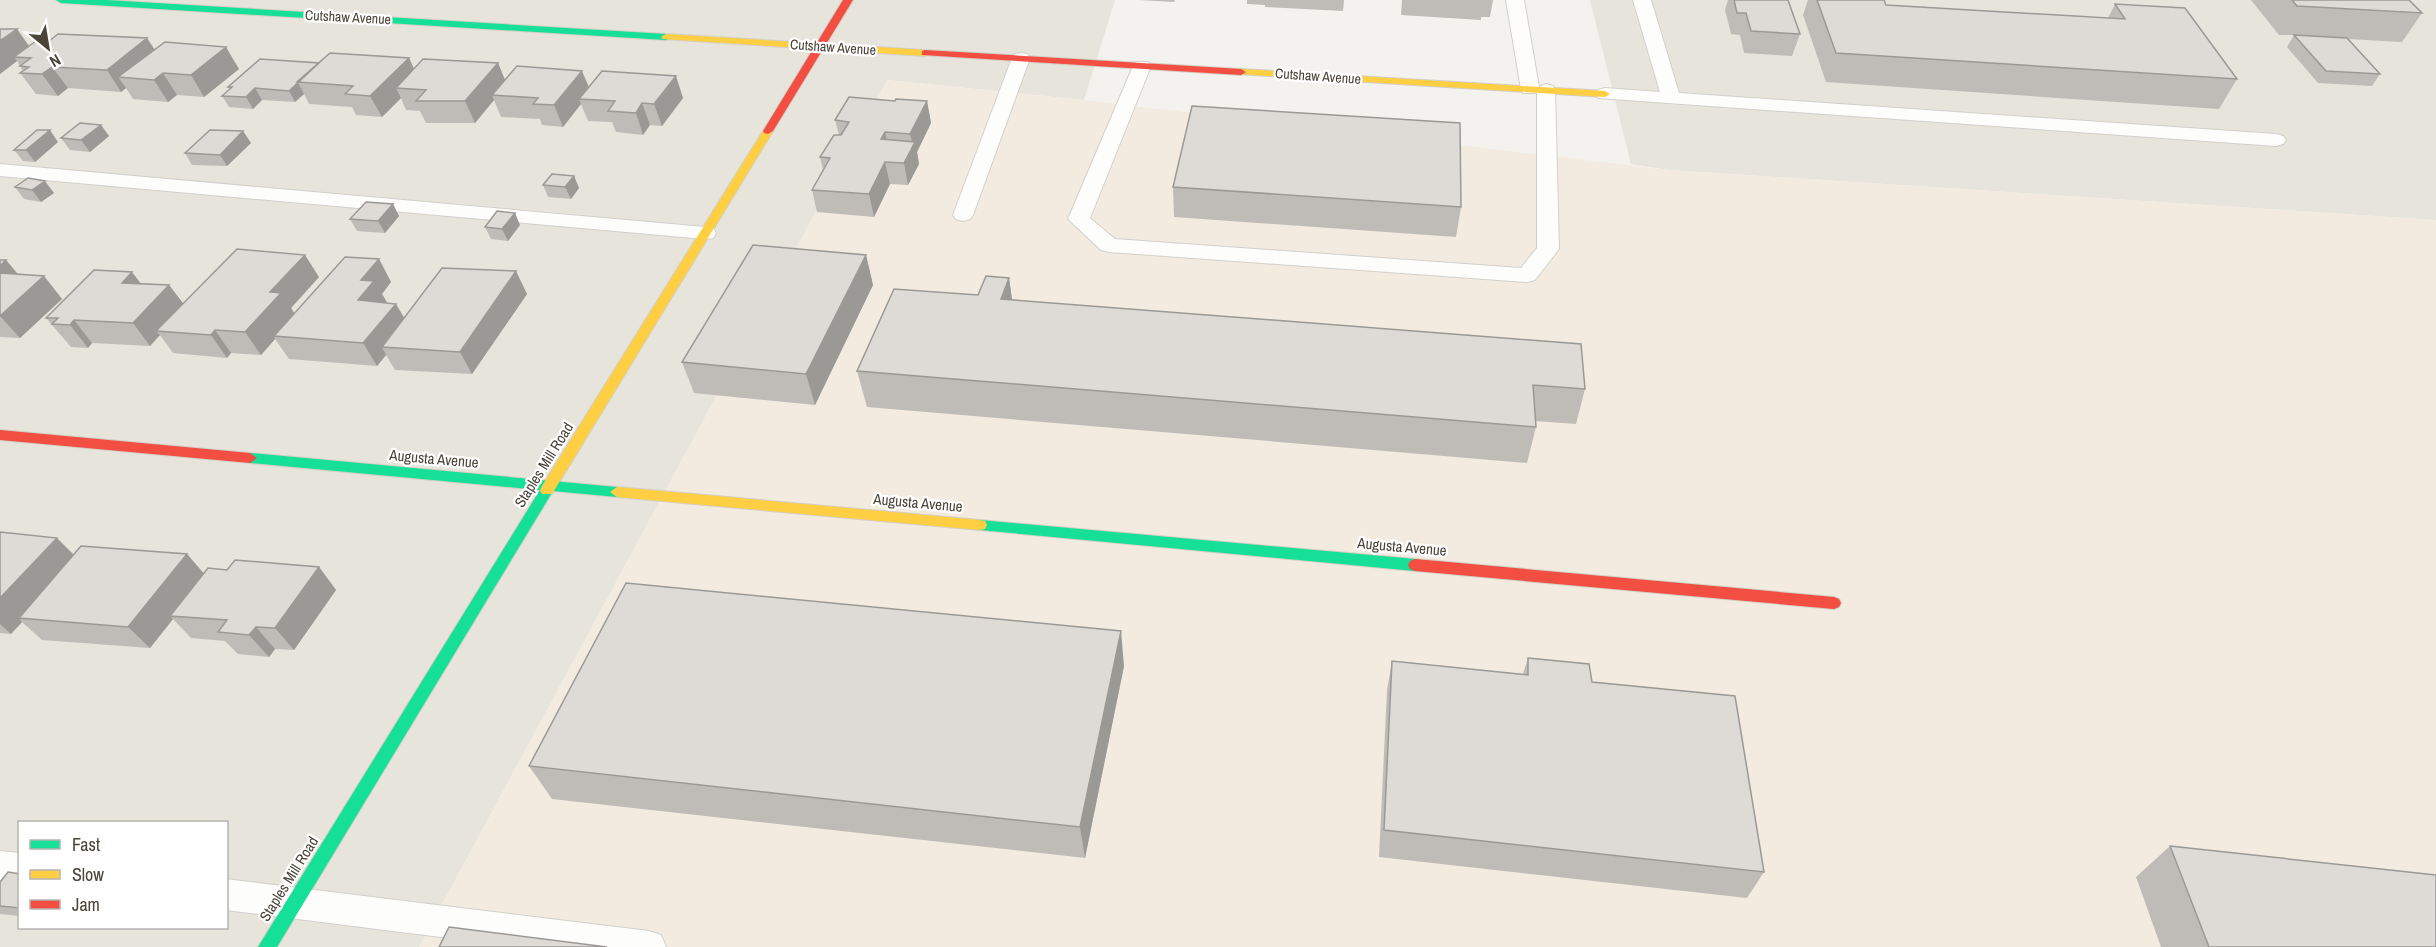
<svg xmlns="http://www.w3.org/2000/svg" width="2436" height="947" viewBox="0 0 2436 947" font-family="'Archivo Narrow',sans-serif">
	<rect width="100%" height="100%" fill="#f4f2ee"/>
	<path fill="#e7e4dc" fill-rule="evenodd" d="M0,0H1115L1084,100L887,80L419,947H0ZM20,822H226V928H20Z
		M1590,0H2436V220L1669,170L1631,164Z"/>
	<path fill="#f3ebdf" d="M887,80L1084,100L1669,170L2436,220V947H419Z"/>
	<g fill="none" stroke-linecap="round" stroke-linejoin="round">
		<g stroke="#d2d0cb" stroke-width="2">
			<path id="lane" d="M1506,0H1524L1539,87L1546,84L1553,86L1555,90L1559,249L1535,280L1527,282L1109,252L1101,250L1068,219L1133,66L1136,62H1148L1151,66L1090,218L1115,239L1521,268L1537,248V93H1523L1521,89Z
				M1633,0H1651L1679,93L2276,134L2283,136L2286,140L2283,144L2276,146L1598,98L1596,94L1598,90L1605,88L1660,92Z
				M1021,53L1027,54L1030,58L973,215L970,219L963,221L956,219L953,215L1012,58L1015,54Z
				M0,164L705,227L713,228L716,233L713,238L705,239L0,176Z
				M0,851L20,853V883L0,881Z
				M226,879L649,931L661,935L666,947H520L226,910Z"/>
		</g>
		<g stroke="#d3cfc5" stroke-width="2">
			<path id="fast" d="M56,0H106L666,34L671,37L666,40L61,3Z
				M250,453L617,487L624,492L617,497L553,491L277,947H258L540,490L250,463L243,458Z
				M980,520L1415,559L1420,561L1422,565L1420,569L1415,571L980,530L975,529L973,525L975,521Z"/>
		</g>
		<g stroke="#d3cfc5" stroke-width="2">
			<path id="slow" d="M666,34L925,50L930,53L925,56L663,39L661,37Z
				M1241,69L1605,91L1610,94L1605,97L1238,74L1236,72Z
				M768,128L773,131L552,494H542L540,490L542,486L763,131Z
				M617,487L980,520L985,521L987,525L985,529L980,530L617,497L610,492Z"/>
		</g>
		<g stroke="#d3cfc5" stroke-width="2">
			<path id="jam" d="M843,0H853L773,131L768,134L764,133L763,131Z
				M925,50L1241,69L1246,72L1241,75L922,55V51Z
				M0,430L250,453L257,458L250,463L0,440Z
				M1415,559L1834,597L1839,599L1841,603L1839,607L1834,609L1415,571L1410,569L1408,565L1410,561Z"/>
		</g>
		<use href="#lane" fill="#fdfdfc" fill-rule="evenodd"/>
		<use href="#fast" fill="#16e098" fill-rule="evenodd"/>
		<use href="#slow" fill="#ffcf43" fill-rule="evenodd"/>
		<use href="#jam" fill="#f24e42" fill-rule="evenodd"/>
	</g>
	<path fill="#bfbcb8" d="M1139,0H1175L1174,2Z
		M1247,0H1344L1343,11L1265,7V5L1247,4Z
		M1402,0H1493L1490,17H1481V20L1401,15Z
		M1728,0H1788L1800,34L1792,56L1744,53L1740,35L1731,34L1725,10Z
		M1808,0H1884L1886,5L2108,18L2115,4L2237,79L2219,109L1826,82L1803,15Z
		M2251,0H2409L2422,13L2402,42L2348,39L2380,74L2372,86L2318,83L2287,47L2294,35H2279Z
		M0,29L29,46L155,50L239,69L204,97L177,95L168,102L133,99L126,88L121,92L68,88L58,96L36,94L20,73L23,71L17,61L0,74Z
		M409,58L414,69L498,63L505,80L589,87L683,98L662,126L650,125L643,135L616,132L612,122L588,121L581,104L563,127L542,125L540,119L501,117L494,100L475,123H426L420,111L406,110L401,98L382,117L356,115L352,107L309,104L304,94L295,102L262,100L253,109L229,107L222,96L230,89L228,87L319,63Z
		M895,101H927L931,123L917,152L919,164L908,185L890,184L874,217L817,212L812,190L823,169L820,157L839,135L835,120Z
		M101,125L109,136L90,152L70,150L61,138Z
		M243,131L251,143L227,166L192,165L185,153Z
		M58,142L35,162L23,161L14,150Z
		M574,176L579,188L571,199L548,197L543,185Z
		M15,187L54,193L41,202L24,199Z
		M1173,187L1461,207L1456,237L1174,217Z
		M393,204L399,216L385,233L357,231L350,219Z
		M520,225L508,241L491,239L485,227Z
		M866,255L873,285L815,405L694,393L682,362Z
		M379,259L391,282L382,294L387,303L404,318L527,294L472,374L395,370L386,355L377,366L289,359L275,339L261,355L231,353L227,358L173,353L160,335L150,346L92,343L88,348L71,347L46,318L141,283L169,285L183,304L319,277L291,308L294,313Z
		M0,260H6L18,274L44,276L62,299L20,338L0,337Z
		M1009,278L1012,300L1585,389L1576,424L1535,421L1536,427L1527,463L867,407L857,371L978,295Z
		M0,532L73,555L187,554L204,574L227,570L319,567L336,590L294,650L275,649L269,657L238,654L225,641L191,638L173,619L150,648L42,640L22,622L11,634L0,633Z
		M1528,658L1592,682L1764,872L1747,898L1379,857L1387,690L1392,661L1523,674Z
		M1124,666L1085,858L552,799L529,766Z
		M2170,846L2436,947H2161L2136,877Z
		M20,874V916L0,914V882Z"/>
	<path fill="#9b9996" d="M17,29L32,50L14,57L17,61L0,74V41Z
		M147,38L161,59L118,77L126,88L121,92L107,70Z
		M226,47L239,69L204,97L191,75Z
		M409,58L419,80L396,88L401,98L382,117L370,96Z
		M498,63L507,85L492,95L494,100L475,123L465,101Z
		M52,67L68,88L58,96L42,74Z
		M582,71L591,92L579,99L581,104L563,127L554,105Z
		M163,73L177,95L168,102L154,80Z
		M676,76L683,98L662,126L654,104Z
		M298,83L304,94L295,102L289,91Z
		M255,88L262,100L253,109L246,97Z
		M927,101L931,123L917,152L919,164L908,185L904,163L913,146L910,134Z
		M642,103L650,125L643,135L636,113Z
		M101,125L109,136L90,152L81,140Z
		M50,130L58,142L35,162L26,150Z
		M243,131L251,143L227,166L220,155Z
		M885,132L890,154L881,139Z
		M885,162L890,184L874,217L869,194Z
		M574,176L579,188L571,199L565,187Z
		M45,181L54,193L41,202L32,190Z
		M393,204L399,216L385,233L378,221Z
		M515,213L520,225L508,241L502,229Z
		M305,255L319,277L291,308L296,316L274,336L275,339L261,355L245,332L270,292Z
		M866,255L873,285L815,405L806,374Z
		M379,259L391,282L382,294L388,304L358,300L361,280Z
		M6,260L25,283L0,281V266Z
		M516,271L527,294L472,374L460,352Z
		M132,272L149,294L122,283Z
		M44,276L62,299L20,338L0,316Z
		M1009,278L1014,313L1001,299Z
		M169,285L186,307L156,331L160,335L150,346L133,323Z
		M396,304L409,326L382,347L386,355L377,366L363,343Z
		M74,320L92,343L88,348L70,325Z
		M215,330L231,353L227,358L211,335Z
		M57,538L79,560L19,618L22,622L11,634L0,624V598Z
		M187,554L206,576L170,616L173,619L150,648L128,627Z
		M319,567L336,590L294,650L275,628Z
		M256,627L275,649L269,657L249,635Z
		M1121,631L1124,666L1085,858L1080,827Z"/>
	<path fill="#dedbd6" stroke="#9b9996" stroke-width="1.5" d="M1734,0H1788L1800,34L1751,31L1746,13H1737Z
		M1817,0H1884L1886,5L2125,19L2115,4L2185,8L2237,79L1836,53Z
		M2292,0H2409L2422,13L2297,6Z
		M0,29H17L0,41Z
		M58,34L147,38L107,70L52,67L42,74L20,73L29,67L20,66L31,58L14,57L36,41L48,42Z
		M2294,35L2347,38L2380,74L2326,71Z
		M165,42L226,47L191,75L163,73L154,80L118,77Z
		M330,53L409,58L370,96L345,94L353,86L297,82Z
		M260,59L319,63L289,91L255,88L246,97L222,96L232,87H228Z
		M423,59L498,63L465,101H416L426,90L396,88Z
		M517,66L582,71L554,105L533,104L538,98L492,95Z
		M602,71L676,76L654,104L642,103L636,113L608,111L615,101L579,99Z
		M849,97L895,101L896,99L927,101L910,134L885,132L881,139L915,142L904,163L885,162L869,194L812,190L830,158L820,157L834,135H841L849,122L835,120Z
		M1192,106L1460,123L1461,207L1173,187Z
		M80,123L101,125L81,140L61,138Z
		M37,130H50L26,150H14Z
		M210,130L243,131L220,155L185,153Z
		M552,174L574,176L565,187L543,185Z
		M28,178L45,181L32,190L15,187Z
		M366,202L393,204L378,221L350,219Z
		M497,211L515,213L502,229L485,227Z
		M753,245L866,255L806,374L682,362Z
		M237,249L305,255L270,292L281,293L245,332L215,330L211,335L156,331Z
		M345,257L379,259L361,280L374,281L358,300L396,304L363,343L274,336Z
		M0,260H6L0,266Z
		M442,268L516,271L460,352L382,347Z
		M94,270L132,272L122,283L169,285L133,323L74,320L70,325L52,324L58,318H46Z
		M0,273L44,276L0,316Z
		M986,276L1009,278L1001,299L1581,344L1585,389L1533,385L1536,427L857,371L894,289L978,295Z
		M0,532L57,538L0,598Z
		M81,546L187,554L128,627L19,618Z
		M235,560L319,567L275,628L256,627L249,635L218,632L227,620L170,616L208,568L227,570Z
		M626,583L1121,631L1080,827L529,766Z
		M1528,658L1589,664L1592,682L1735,696L1764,872L1384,830L1392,661L1528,675Z
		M2170,846L2436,875V947H2209Z
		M8,872L20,874V908L0,906V882Z
		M449,927L607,947H439Z"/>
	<g text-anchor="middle" stroke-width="4.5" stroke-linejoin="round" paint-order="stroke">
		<g font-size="14" fill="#4b4439" stroke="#fff">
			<text transform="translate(348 17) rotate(3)" y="5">Cutshaw Avenue</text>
			<text transform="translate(833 47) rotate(4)" y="5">Cutshaw Avenue</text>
			<text transform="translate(1318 76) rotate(4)" y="5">Cutshaw Avenue</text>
		</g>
		<g font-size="15" fill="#4b4439" stroke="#fff">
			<text transform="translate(434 459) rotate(5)" y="5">Augusta Avenue</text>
			<text transform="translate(544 465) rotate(-58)" y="5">Staples Mill Road</text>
			<text transform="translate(918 503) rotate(5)" y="5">Augusta Avenue</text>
			<text transform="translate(1402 547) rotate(5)" y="5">Augusta Avenue</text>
			<text transform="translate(289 879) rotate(-58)" y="5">Staples Mill Road</text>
		</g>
	</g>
	<rect x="18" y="821" width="210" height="108" fill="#ffffff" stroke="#b7b4b0" stroke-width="1.5"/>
	<rect x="30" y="840" width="30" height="9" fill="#16e098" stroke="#b7b4b0" stroke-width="1.5"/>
	<text x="72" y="851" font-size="18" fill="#4b4439">Fast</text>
	<rect x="30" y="870" width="30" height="9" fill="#ffcf43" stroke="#b7b4b0" stroke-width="1.5"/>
	<text x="72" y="881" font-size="18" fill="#4b4439">Slow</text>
	<rect x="30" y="900" width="30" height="9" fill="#f24e42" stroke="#b7b4b0" stroke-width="1.5"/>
	<text x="72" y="911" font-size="18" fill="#4b4439">Jam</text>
	<g transform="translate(48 48) rotate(150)" stroke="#ffffff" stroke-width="4.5" paint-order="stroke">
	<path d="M0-4.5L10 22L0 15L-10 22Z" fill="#4b4439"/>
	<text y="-9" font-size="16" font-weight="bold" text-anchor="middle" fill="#4b4439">N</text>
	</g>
</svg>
